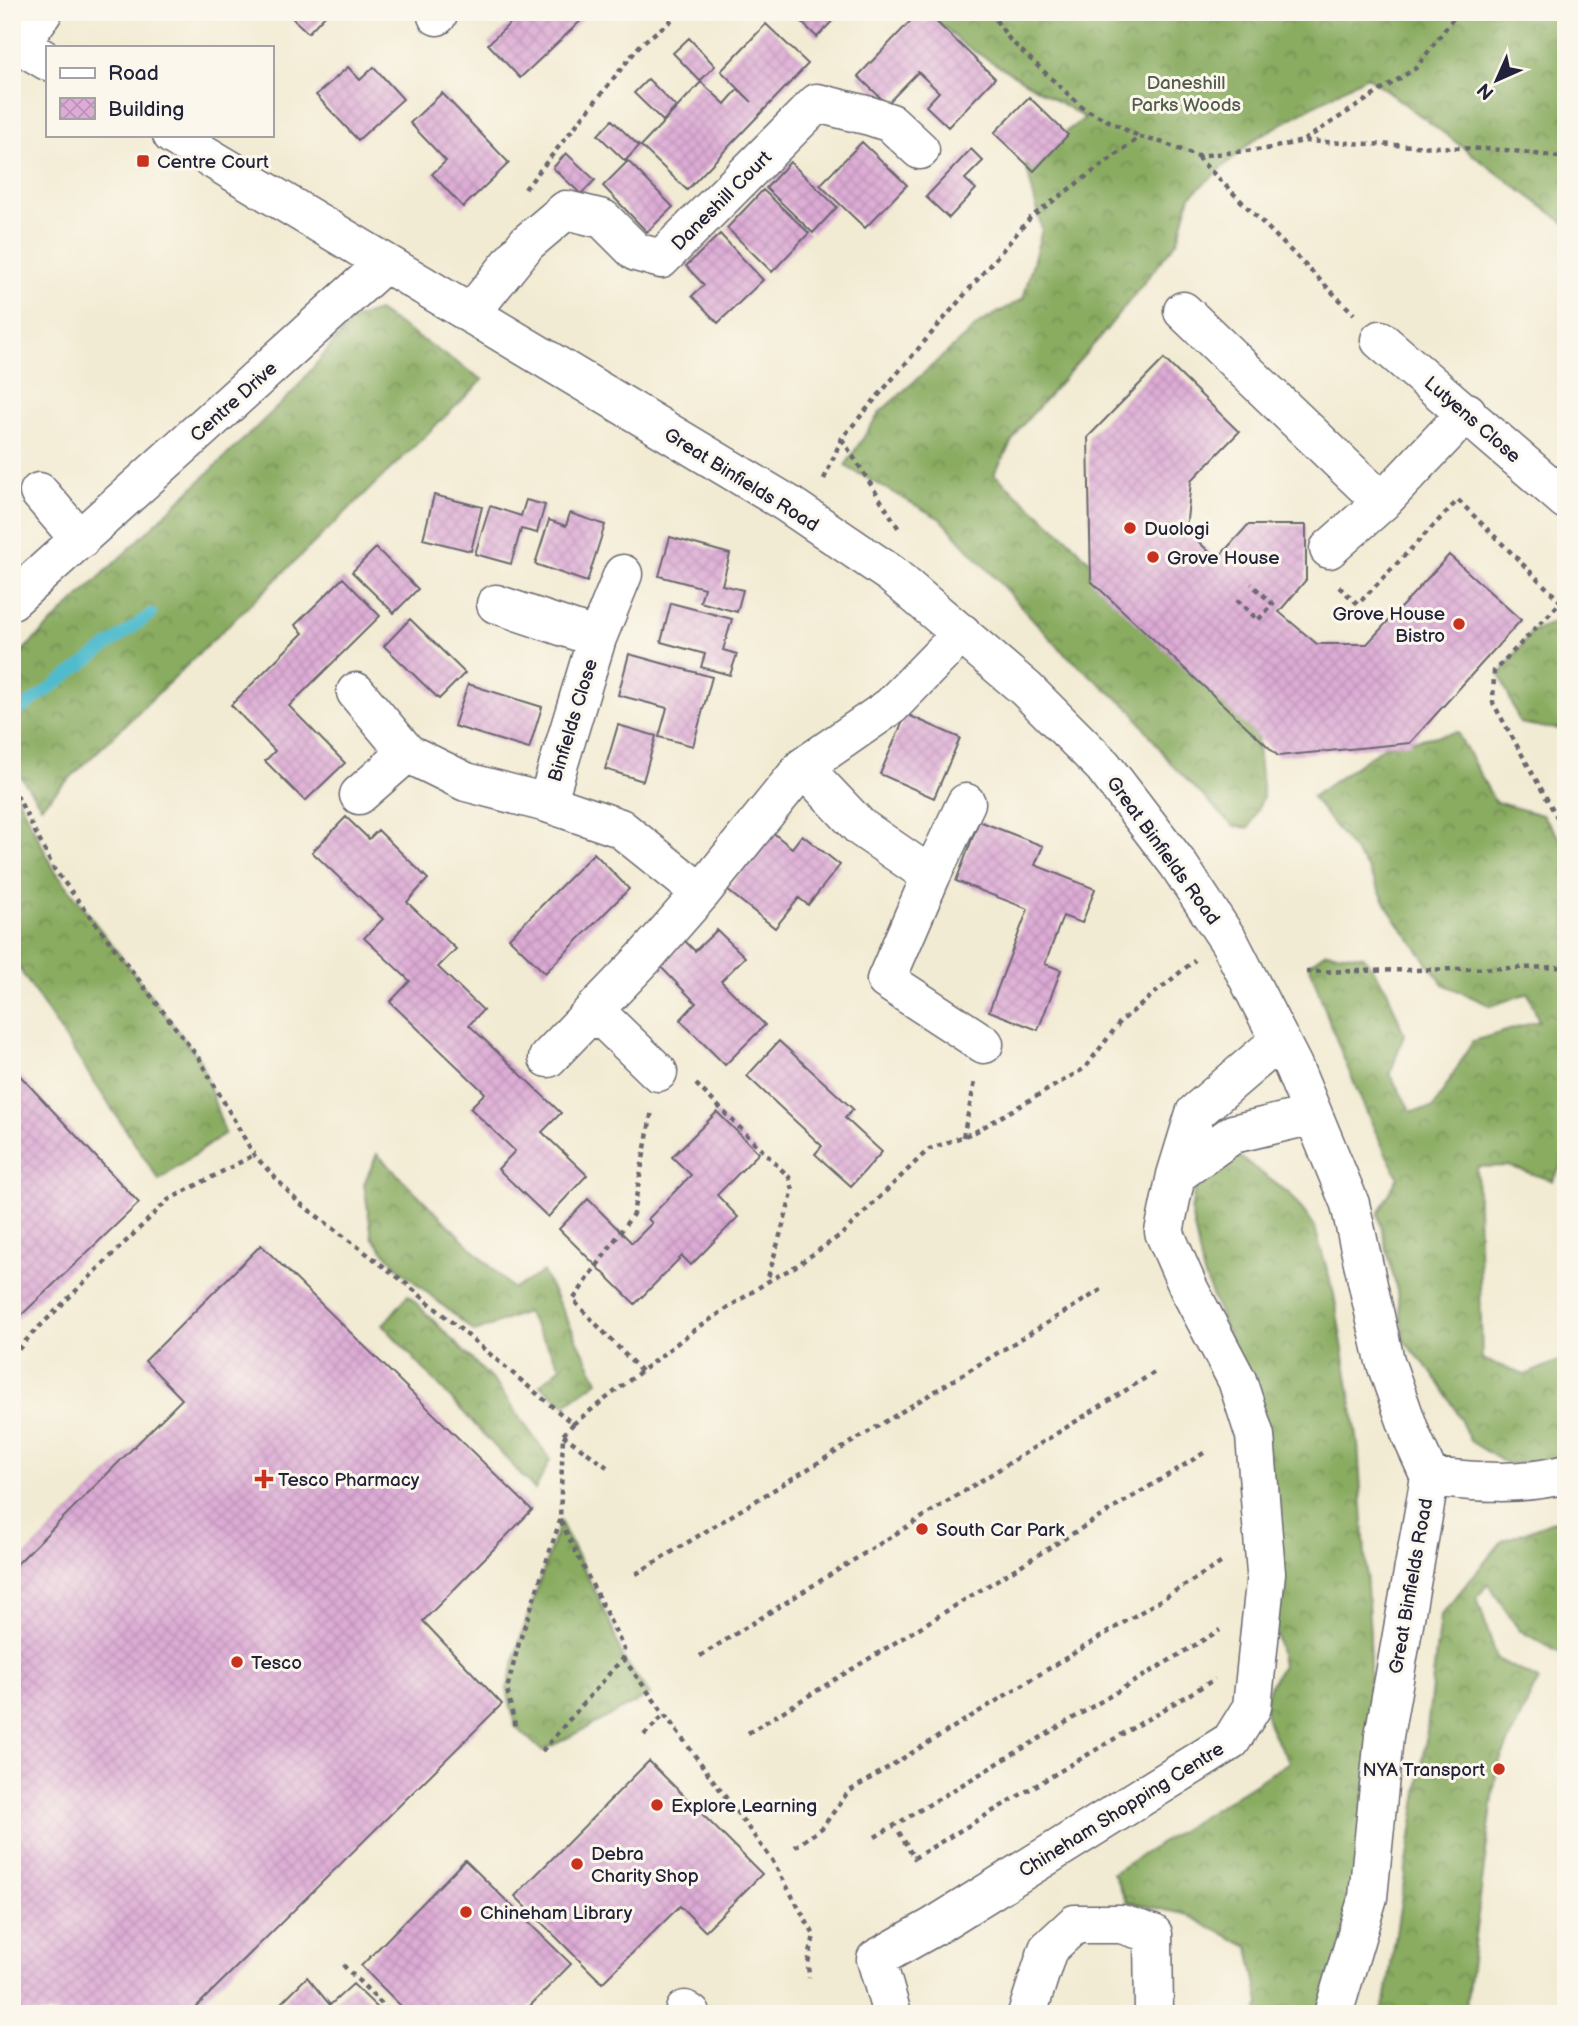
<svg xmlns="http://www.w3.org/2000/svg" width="1578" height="2026" viewBox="0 0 1578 2026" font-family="'Balsamiq Sans',sans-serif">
	<defs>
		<pattern id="forest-crowns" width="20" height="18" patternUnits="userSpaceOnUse" patternTransform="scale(1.75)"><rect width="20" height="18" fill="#89ac61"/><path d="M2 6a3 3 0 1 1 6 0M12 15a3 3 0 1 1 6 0" fill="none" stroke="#708c51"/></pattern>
		<pattern id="building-cross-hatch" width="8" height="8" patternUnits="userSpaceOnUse" patternTransform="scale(1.75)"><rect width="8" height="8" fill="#ddabd5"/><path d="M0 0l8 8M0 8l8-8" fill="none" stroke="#bd93b8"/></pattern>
	</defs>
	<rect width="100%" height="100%" fill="#fbf7ec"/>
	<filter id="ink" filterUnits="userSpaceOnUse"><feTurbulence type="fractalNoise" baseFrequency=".0143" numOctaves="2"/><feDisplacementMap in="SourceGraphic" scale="14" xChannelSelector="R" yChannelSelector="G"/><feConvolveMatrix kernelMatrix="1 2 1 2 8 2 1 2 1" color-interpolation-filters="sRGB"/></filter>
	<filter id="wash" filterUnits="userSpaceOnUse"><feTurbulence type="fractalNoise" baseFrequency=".00686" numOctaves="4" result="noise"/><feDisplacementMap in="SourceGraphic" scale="28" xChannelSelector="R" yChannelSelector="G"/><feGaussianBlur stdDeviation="1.57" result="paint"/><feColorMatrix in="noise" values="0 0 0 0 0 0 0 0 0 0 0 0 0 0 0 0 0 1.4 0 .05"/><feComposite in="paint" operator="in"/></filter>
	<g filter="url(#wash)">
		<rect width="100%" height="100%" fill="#f2ebd3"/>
		<path fill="url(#forest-crowns)" stroke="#56674e" stroke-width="2" d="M928,12H1566V224L1367,76L1255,139L1190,196L1178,240L1102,335L1019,429L994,474L1068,539L1257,736L1263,797L1249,828L1233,826L1173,766L1131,710L1062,651L942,520L845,466L880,412L981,322L1023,299L1042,230L1025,161L1085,118L964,45Z
			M378,311L483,380L41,806L12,764V661L293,392L353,319Z
			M1566,617V729L1547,728L1520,723L1500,675L1532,631Z
			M1457,732L1495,802L1542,815L1566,846V1066L1563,1067L1566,1089V1156L1553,1181L1509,1166L1477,1167L1482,1359L1525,1375L1566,1358V1462L1507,1464L1470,1441L1455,1408L1431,1371L1404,1341L1397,1291L1378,1214L1398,1177C1362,1108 1334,1038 1309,964L1326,952L1364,956L1387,990L1404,1034L1390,1075L1411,1111L1433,1108L1473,1041L1539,1021L1528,993L1491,1006L1443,984L1391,913L1368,869L1312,797L1385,746Z
			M12,786L54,869L200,1060L225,1133L159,1180L12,958Z
			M1228,1148L1291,1195L1314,1225L1334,1294L1358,1443L1370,1634V1734L1356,1896L1321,2014H1257L1260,2003L1249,1947L1185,1914L1127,1902L1113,1873L1289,1762C1267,1722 1252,1709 1282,1666L1266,1573L1243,1374L1203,1272L1191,1212L1197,1174Z
			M377,1154L513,1289L543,1272L598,1381L565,1405L540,1385L561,1367L526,1312L475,1332L399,1269L372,1237L364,1184Z
			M408,1295L497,1385L550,1460L535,1490L383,1325Z
			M1566,1516L1565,1656L1519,1630L1488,1584L1477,1597L1497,1659L1538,1680L1497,1767L1465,2014H1381L1386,1997L1425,1747L1440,1616L1502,1541Z
			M560,1521L610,1622L623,1658L650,1695L542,1751L515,1726L507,1689L519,1643Z"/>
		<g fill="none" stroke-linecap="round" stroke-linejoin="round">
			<path stroke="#50bbcc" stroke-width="12" d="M12,716L151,614"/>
		</g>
		<g id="blocks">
			<path fill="url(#building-cross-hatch)" d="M286,12H328L308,33Z
				M522,12H584L587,15L520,78L488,44Z
				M791,12H841L817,37Z
				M919,12H926L995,78L948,127L926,106L939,92L918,72L887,104L858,76Z
				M766,24L808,64L687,190L641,146L701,82L725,104L738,89L752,102L721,71Z
				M689,38L715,66L700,81L673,53Z
				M348,67L360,80L374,67L403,99L358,140L316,95Z
				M648,79L676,107L663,121L634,93Z
				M442,93L509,163L463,207L432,174L446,161L410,123Z
				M1029,97L1068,135L1034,171L994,133Z
				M612,120L639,146L625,161L598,135Z
				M862,142L907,185L865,228L820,185Z
				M971,149L983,161L965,179L976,189L949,218L926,197Z
				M566,153L595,180L581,194L553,168Z
				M628,161L673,207L647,232L603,186Z
				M790,162L837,207L813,233L766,188Z
				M763,190L809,233L772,272L727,228Z
				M720,234L763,280L718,323L692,296L704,285L686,266Z
				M1164,359L1239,432L1191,481L1186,530L1217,559L1248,525H1306V580L1279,612L1317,644H1367L1449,555L1521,620L1410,743L1278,756L1091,581L1088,437Z
				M434,495L482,507L471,551L423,539Z
				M526,500L545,505L537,533L521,529L511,564L475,554L490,506L521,516Z
				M570,513L605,525L587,582L535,564L549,520L566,526Z
				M670,537L730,554L722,585L743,590L737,612L700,602L704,588L659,576Z
				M376,548L418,589L394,613L352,572Z
				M343,578L380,616L289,706L345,763L305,801L265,761L275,751L231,705L303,633L295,625Z
				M671,603L732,619L723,650L737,654L730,675L701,667L705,654L661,642Z
				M410,619L465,673L439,699L384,646Z
				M629,654L712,677L693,746L659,737L667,708L618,695Z
				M468,684L542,707L529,749L454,726Z
				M906,714L960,738L934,798L880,774Z
				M618,725L656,736L643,781L605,769Z
				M346,817L369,839L378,830L428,879L407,902L456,949L438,967L483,1010L469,1025L561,1113L542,1132L587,1175L548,1217L498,1169L515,1151L470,1108L485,1093L390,1002L410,981L364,938L383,919L312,852Z
				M979,821L1043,846L1035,865L1095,889L1082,923L1063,916L1045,964L1061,970L1038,1030L989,1011L1028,909L956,881Z
				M772,832L792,848L802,835L840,865L808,905L799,898L775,928L727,890Z
				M594,853L629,889L545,973L509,938Z
				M717,930L745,957L721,981L765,1025L725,1065L680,1020L696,1003L655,961L680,936L695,951Z
				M779,1041L853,1109L845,1118L882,1152L851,1186L815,1154L822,1146L747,1076Z
				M12,1067L139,1203L12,1324Z
				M717,1112L759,1153L717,1195L738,1217L691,1265L682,1256L635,1304L559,1229L588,1199L632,1243L652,1223L648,1219L691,1175L672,1157Z
				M261,1245L532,1510L423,1621L502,1704L189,2014H12V1569L182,1399L145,1361Z
				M649,1761L762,1874L705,1931L680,1906L602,1983L515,1896Z
				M465,1860L571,1964L522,2014H409L361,1966Z
				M307,1977L330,2005L353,1984L384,2014H270Z"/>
		</g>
	</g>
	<g filter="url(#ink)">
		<use href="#blocks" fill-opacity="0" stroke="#6b6870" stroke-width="2"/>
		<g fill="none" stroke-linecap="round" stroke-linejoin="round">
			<g stroke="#6b6870" stroke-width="41">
				<path id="minor" d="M437,16L439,12
					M12,40L47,61
					M20,45L43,12
					M172,135L788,504L891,574L1026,689L1103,766L1178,864L1230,943L1293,1066L1350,1204L1385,1361L1411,1435L1430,1477L1384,1736L1368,1897L1333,2014
					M1183,311L1382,502L1467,412
					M470,314L527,243L566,210L603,219L636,252L661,259L817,103L870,116L891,123L920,150
					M1380,340L1566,500
					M39,492L80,540
					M1329,549L1382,502
					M12,600L385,263
					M496,604L597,638
					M356,692L407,753L466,782L547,803L620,828L701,893
					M803,767L860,827L931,876
					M359,795L407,753
					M547,803L597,638L623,574
					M966,803L931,876L886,980L984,1044
					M595,1011L658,1072
					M548,1058L645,957L701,893L803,767L891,706L962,633
					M1176,1175L1233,1134L1313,1115
					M1430,1477C1476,1482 1521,1486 1566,1474
					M685,2010L691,2014
					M892,2014L876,1959L933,1927L1231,1741L1252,1707L1266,1573L1255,1436L1237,1380L1189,1289L1164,1232L1176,1175L1195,1113L1280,1040
					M1027,2014L1048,1949L1075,1924H1121L1153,1934L1154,2014"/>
			</g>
			<path stroke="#6b6870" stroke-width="4.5" stroke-dasharray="5 5" stroke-linecap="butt" d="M990,12L1010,40L1083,108L1140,137
				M1304,140L1416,68L1458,12
				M1197,157L1354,314
				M525,189L641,44L682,12
				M842,439L899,529
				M824,479L842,438L1030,218L1140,137L1164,143L1196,156L1266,149L1303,141L1506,150L1566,158
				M1339,587L1358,604L1458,500L1561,602L1494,671L1493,703L1566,833
				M1237,600L1258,620L1273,604L1251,584
				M12,786L54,869L200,1060L254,1155L297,1201L403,1281L573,1424L563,1435L560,1521L519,1643L507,1689L515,1726
				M1306,972L1566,967
				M696,1084L789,1177L793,1190L767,1281
				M963,1137L975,1082
				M12,1357L30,1336L168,1200L254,1155
				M641,1371L573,1300L633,1214L652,1110
				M573,1424L693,1331L767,1282L796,1266L842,1234L929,1149L975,1132L1085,1068L1120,1022L1195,960
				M563,1435L607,1467
				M636,1574L1104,1288
				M700,1656L1155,1372
				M623,1658L772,1860L814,1935L808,1963L809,1978
				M748,1733L1207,1451
				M644,1735L665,1714
				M542,1751L623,1658L624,1649L561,1522
				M899,1832L914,1858L1215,1679
				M875,1837L1220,1630
				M795,1847L822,1828L848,1792L1224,1561
				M343,1965L392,2014"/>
			<use href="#minor" stroke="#fff" stroke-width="38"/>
		</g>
	</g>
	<g fill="#c8321e" stroke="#fbf7ec" stroke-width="2.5">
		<rect x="136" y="154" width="14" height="14" rx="3.5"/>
		<circle cx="1130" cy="528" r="7"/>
		<circle cx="1153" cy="557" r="7"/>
		<circle cx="1459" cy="624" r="7"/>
		<path d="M260.5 1468.5h7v7h7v7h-7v7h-7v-7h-7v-7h7z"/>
		<circle cx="922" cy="1529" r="7"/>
		<circle cx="237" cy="1662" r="7"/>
		<circle cx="1499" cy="1769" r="7"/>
		<circle cx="657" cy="1805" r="7"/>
		<circle cx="577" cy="1864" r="7"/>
		<circle cx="466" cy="1912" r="7"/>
	</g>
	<g text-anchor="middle" stroke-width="6" stroke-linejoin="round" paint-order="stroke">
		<g font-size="19" fill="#525c4d" stroke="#fbf7ec">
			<text x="1186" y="89">Daneshill<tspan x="1186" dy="22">Parks Woods</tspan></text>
		</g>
		<g font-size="19" fill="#22223b" stroke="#fbf7ec" text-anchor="start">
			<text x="157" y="168">Centre Court</text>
			<text x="1144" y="535">Duologi</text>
			<text x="1167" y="564">Grove House</text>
			<text x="1445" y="620" text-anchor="end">Grove House<tspan x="1445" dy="22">Bistro</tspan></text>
			<text x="278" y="1486">Tesco Pharmacy</text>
			<text x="936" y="1536">South Car Park</text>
			<text x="251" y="1669">Tesco</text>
			<text x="1485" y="1776" text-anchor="end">NYA Transport</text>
			<text x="671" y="1812">Explore Learning</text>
			<text x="591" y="1860">Debra<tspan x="591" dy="22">Charity Shop</tspan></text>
			<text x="480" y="1919">Chineham Library</text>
		</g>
		<g font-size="19" fill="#22223b" stroke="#fbf7ec">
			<text transform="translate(721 200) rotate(-45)" y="7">Daneshill Court</text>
			<text transform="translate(233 401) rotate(-42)" y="7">Centre Drive</text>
			<text transform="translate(1473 419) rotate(41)" y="7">Lutyens Close</text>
			<text transform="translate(742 479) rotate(32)" y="7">Great Binfields Road</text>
			<text transform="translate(572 720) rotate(-73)" y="7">Binfields Close</text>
			<text transform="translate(1164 850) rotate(54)" y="7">Great Binfields Road</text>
			<text transform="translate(1410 1586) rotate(-80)" y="7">Great Binfields Road</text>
			<text transform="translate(1121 1809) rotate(-32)" y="7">Chineham Shopping Centre</text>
		</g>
	</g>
	<rect width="1578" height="2026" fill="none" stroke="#fbf7ec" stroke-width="42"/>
	<rect x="46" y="46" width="228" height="91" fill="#fbf7ec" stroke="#a4a2a5" stroke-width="2"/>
	<rect x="60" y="68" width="35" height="10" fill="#ffffff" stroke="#a4a2a5" stroke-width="2"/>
	<text x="108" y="80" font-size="21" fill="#22223b">Road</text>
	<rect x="60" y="98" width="35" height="21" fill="url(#building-cross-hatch)" stroke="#a4a2a5" stroke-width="2"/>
	<text x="108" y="116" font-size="21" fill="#22223b">Building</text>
	<g transform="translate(1497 80) rotate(225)" stroke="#fbf7ec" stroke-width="5" paint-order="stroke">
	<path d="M0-5L12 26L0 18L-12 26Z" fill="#22223b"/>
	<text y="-10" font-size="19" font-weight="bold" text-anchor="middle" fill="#22223b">N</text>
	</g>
</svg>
